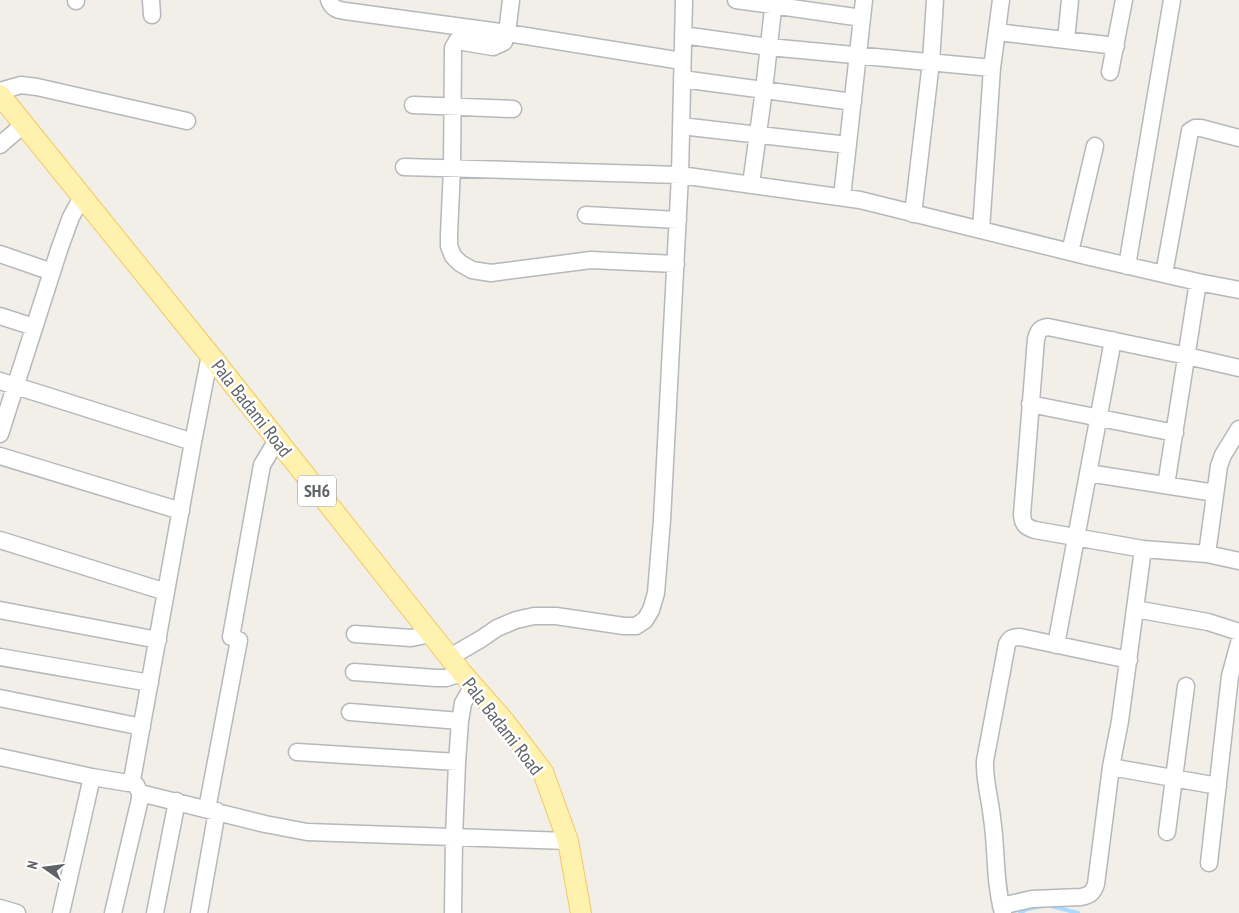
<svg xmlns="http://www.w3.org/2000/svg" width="1239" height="913" viewBox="0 0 1239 913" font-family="'PT Sans Narrow',sans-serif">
	<rect width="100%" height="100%" fill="#f1efe8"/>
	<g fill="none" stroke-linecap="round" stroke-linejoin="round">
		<path stroke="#aadaff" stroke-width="4" d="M1051,906L1078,913
			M1020,913L1027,909L1042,906"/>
		<g stroke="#b5b8bc" stroke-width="19">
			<path id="minor" d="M76,0V1
				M151,0L152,15
				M329,0C332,8 337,10 345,11L507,33L682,61
				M511,0L507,33L504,42L493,47L457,41L453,48L452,169L449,234V246L453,256L460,263L472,270L491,273L591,260L676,264
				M736,0L862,18
				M997,32L1116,46
				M683,35L769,47L992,68
				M1066,40L1070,0
				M1110,72L1124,0
				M682,79L853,102
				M0,91L21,85L37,87L187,121
				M413,105L513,109
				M681,126L848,145
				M0,145L23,125
				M404,167L680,175L684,0
				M751,184L764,90L774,0
				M842,197L864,0
				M913,214L931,62L935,0
				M586,215L678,220
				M981,230L992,68L1001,0
				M1070,252L1095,146
				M0,254L52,272
				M1127,266L1172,0
				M1164,274L1190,131L1195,128H1201L1239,138
				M0,316L34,327
				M1239,368L1187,356L1048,327C1040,328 1038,331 1036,339L1022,515C1023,525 1026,527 1035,530L1143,549L1207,554L1239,561
				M0,381L193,442
				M1030,404L1175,433
				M0,434L60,247L71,217L82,197
				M0,456L181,511
				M1088,473L1215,493
				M1166,485L1198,282
				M0,540L166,592
				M1207,554L1219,466L1223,455L1239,429
				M1135,609L1208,622L1239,632
				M0,610L158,640
				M355,634L411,638L431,634
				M231,637L262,465L277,440
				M1056,645L1113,340
				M0,657L150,683
				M450,657L481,639L497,628L516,620L534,616H556L624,626H636L645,620L651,610L656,593L662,520L680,175L860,200L1090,257L1198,282L1239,290
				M354,672L436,678H446L462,673
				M0,698L142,727
				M350,712L460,721
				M297,752L457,762
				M0,757L92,777L128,783L132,780L193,442L210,355
				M1111,767L1218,786
				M140,793L265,824L307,832L568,841
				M207,809L239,640
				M1167,832L1186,686
				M1209,863L1230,676L1239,643
				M1001,906L1032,899L1081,897C1090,895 1093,893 1096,884L1111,767L1120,721L1143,549
				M0,908L17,913
				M61,913L92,777
				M113,913L140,799V793L136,785
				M155,913L177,801
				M199,913L217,811
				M453,913L454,838L457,762L460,721L463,703L473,686
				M1003,913C994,881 997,850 992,818C990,798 984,780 985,761L1007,644C1010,638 1013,637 1020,637L1129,660"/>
		</g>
		<g stroke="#f2c960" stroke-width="22">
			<path id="major" d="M0,95L210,355L462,673L505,722L543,772L568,841L581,913"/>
		</g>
		<use href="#minor" stroke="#fff" stroke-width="16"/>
		<use href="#major" stroke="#fff2af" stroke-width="20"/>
	</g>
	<g text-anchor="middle" stroke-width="5" stroke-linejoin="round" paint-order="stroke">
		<rect fill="#fff" stroke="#8f9295" stroke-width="1" x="298" y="475.5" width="38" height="31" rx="4"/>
		<g font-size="18" font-weight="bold" fill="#5f6368">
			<text x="317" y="497">SH6</text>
		</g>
		<g font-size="19" fill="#5f6368" stroke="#fff">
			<text transform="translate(252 408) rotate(52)" y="7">Pala Badami Road</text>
			<text transform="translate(503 726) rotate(52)" y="7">Pala Badami Road</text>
		</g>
	</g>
	<g transform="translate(45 868) rotate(284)" stroke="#ffffff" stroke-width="4" paint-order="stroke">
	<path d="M0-4L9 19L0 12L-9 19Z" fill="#5f6368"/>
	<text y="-8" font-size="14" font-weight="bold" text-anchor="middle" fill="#5f6368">N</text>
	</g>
</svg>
